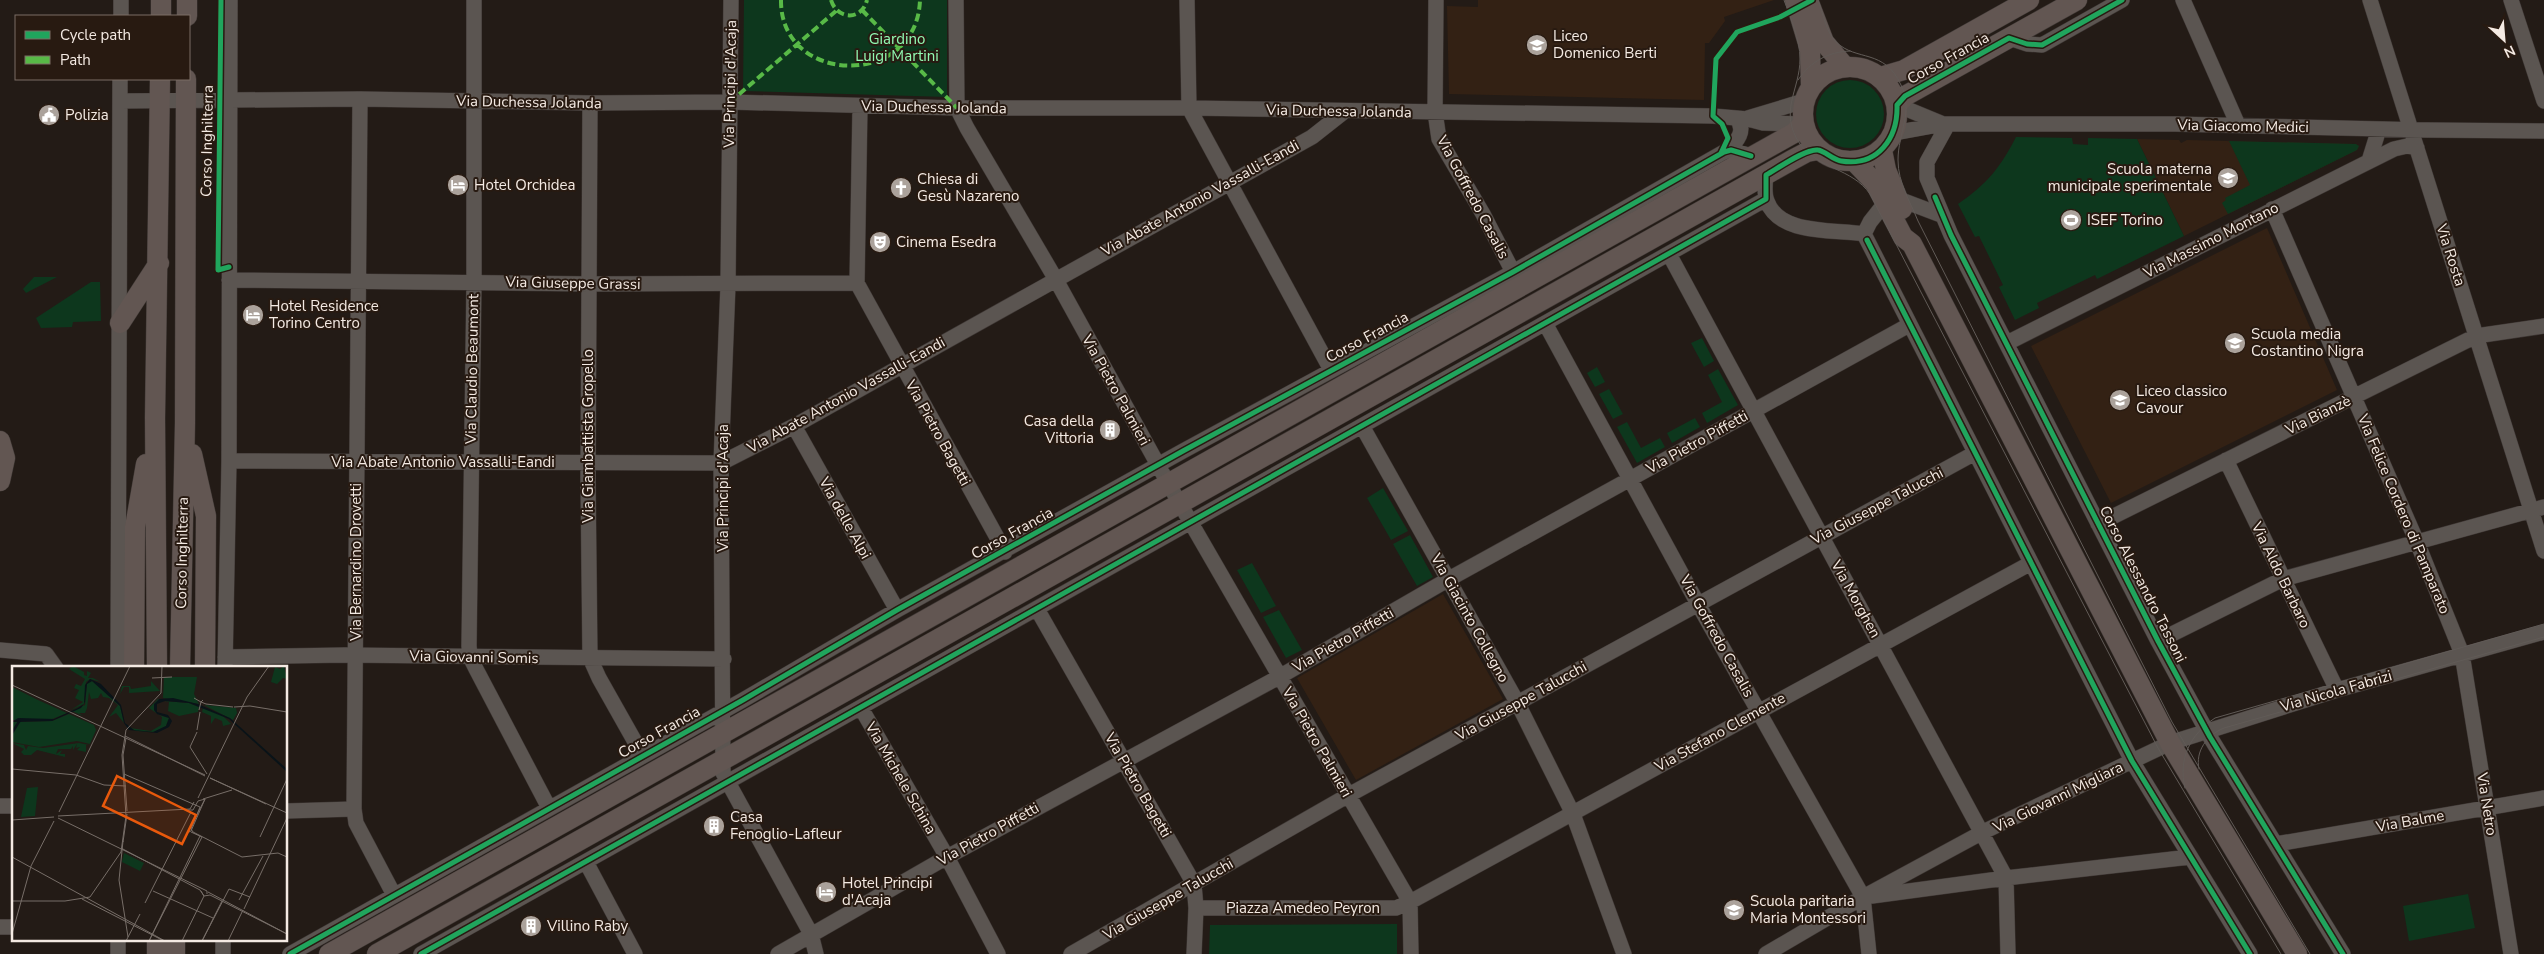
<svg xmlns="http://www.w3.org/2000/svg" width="2544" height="954" viewBox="0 0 2544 954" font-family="'Nunito Sans',sans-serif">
	<rect width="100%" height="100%" fill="#231b16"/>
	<path fill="#332114" d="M1478,0H1774L1724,17L1725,21L1709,43H1705L1704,100L1449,94L1447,6L1478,7Z
		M2137,139L2179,140L2181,143L2187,140L2356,144L2359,146L2357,150L2184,236Z
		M2267,228L2337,390L2111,503L2031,346Z
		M1443,594L1503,699L1356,780L1297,678Z"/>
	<path fill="#0d371d" d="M744,0H947V97L743,91Z
		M1816 114a34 34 0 1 1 68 0a34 34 0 1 1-68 0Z
		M2016,137L2072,138L2073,144L2088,145V138L2137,139L2184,236L2097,279L2095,275L2037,303L2039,308L2015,320L1999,287L2003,285L1979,236L1975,237L1958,204C1987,184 2000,168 2016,137Z
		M2229,141L2356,144L2359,146L2357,150L2228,214L2222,203L2226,200L2225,198L2250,185Z
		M34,277H57L26,293L23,289Z
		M91,282H100L101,321L73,322L72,327L41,328L36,318Z
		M1702,338L1714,361L1704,367L1691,343Z
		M1597,367L1605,382L1595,387L1587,373Z
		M1718,369L1738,405L1707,423L1702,413L1722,402L1708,375Z
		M1609,389L1623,414L1613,419L1599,394Z
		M1695,418L1700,427L1672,443L1667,433Z
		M1627,422L1641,448L1660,438L1665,447L1637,463L1617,427Z
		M1383,488L1408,531L1391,540L1367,498Z
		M1410,535L1433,577L1417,586L1393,544Z
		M1252,563L1276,606L1261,613L1237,570Z
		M1279,610L1302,650L1286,658L1263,617Z
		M2468,894L2475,928L2409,941L2403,906Z
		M1397,924V954H1209L1210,925Z"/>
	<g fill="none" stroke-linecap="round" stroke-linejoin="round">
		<g stroke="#3e3734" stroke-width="16">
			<path id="minor" d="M474,0V282L469,646L470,657L476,669L549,808
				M731,0L728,285L721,463L723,773L811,934L816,954
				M956,0L957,108L967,128L1055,278L1168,483L1410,902L1411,954
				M1187,0L1189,108L1331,370
				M1436,0L1435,112L1439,139L1483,214L1513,272
				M2183,0L2238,125
				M2370,0L2544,551
				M2511,0L2544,101
				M121,16V0
				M2009,38L2027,44L2042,45L2122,0
				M360,99L354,809L356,823L394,895
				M120,101L360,99L590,103L730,102L957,108H1189L1713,116L1748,119L1763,123L1803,124
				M590,103L588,478L590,658L599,678L643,756
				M1897,105L1943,124
				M860,106L857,283L1005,552
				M1748,118L1804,101
				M1948,124L1927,162V178L1951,235L2158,641L2210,737L2343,954
				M1894,133L1943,124H2175L2426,130L2544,131
				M1727,150C1737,142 1747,130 1736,118
				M2369,161L2379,129
				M1766,175C1765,183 1764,194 1767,201C1779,236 1837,229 1864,234
				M1896,198L1941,215
				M2272,209L2417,542L2462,654L2511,954
				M1864,234L2132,761L2250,954
				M1864,234L1870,222L1885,203
				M1669,254L2006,878L2008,954
				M229,280L589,284L857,283
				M1545,323L1698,604L1863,897L1869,954
				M2007,343L2394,149L2407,146L2417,148
				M794,426L897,610
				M1362,426L1517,702L1573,814L1624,954
				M2226,460L2337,690
				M229,461L721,463L794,426L1312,137L1345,111
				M2098,524L2476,336L2544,326
				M1037,609L1194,884L1196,908L1194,954
				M2158,641L2283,579L2544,507
				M0,650L46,654L56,668
				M225,657L345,655L724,659
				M118,668L120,79
				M225,668L229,461L230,0
				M861,708L947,857L998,954
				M0,806H14
				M286,811L354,809
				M2276,844L2544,798
				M586,862L635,954
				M1872,896L2006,878L2190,857
				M1196,908H1396L1410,902L2031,563
				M0,927H14
				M118,940V954
				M223,954V940
				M290,954L743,700L897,610L1183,451L1513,272L1724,152L1731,150L1751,156
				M421,954L1766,199
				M778,954L947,857L1279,677L1449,579L1909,325
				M1071,954L1347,796L1975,453
				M1766,954L1863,897L1983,832L2170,743L2337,690L2544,632"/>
		</g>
		<g stroke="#3e3734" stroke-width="21">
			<path id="major" d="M1795,0L1810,50L1811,87
				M1808,0L1824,42L1845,67
				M161,16V0
				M187,16V0
				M1803 114a47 47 0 1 1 94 0a47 47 0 1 1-94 0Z
				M1880,77L1904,70L2029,0
				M1897,105L1905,96L2077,0
				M1882,150L1886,170L1902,209
				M1855,162L1875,183L1903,237L1912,244L2170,743L2297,954
				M120,323L159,263
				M0,441L5,458L0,481
				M192,454L206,516L205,668
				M134,668L135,527L146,464
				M157,668L155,418L160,79
				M180,668L185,423L186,79
				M157,954V940
				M175,954V940
				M329,954L1794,133L1803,124
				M377,954L1792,160L1807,152L1818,150"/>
		</g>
		<use href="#minor" stroke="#5b5551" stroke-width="15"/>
		<use href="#major" stroke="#625652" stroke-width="20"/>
		<path stroke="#615b57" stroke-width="1" d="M1784,0C1791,19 1800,39 1800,59C1800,90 1778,112 1800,144C1818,169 1852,168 1870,194L2158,748L2281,954
			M1818,0C1823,13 1826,32 1836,42C1857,62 1884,48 1901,85C1914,111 1898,133 1898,160C1898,183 1910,201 1918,221L2172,722L2310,954
			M1798,80C1811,61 1828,52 1850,51
			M2199,769C2195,751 2207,735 2224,728L2544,637
			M2185,788C2178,758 2190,735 2215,718L2544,624"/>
		<path stroke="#58b947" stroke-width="4" stroke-dasharray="8 4" stroke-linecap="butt" d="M781,0C780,86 917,89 920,0
			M831,0C837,20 862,21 867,0
			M862,10L957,108
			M730,102L836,11"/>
		<g stroke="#281a11" stroke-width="8">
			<path id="cycleway" d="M221,0L218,270L229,267
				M1721,153L1728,138L1722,124L1713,116L1716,59L1737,32L1780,17L1812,0
				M1935,197L1951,235L2158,641L2210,737L2343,954
				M1867,240L2132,761L2250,954
				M290,954L743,700L897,610L1183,451L1513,272L1724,152L1731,150L1751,156
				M421,954L1766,199V175C1777,169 1806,148 1818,150C1825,151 1833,160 1841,161C1878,167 1898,138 1897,105L1905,96L2009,38L2027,44L2042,45L2122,0"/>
		</g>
		<use href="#cycleway" stroke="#20a55d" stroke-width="5"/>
	</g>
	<defs>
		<g id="school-disc" transform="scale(1.125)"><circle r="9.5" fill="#aba29b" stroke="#281a11"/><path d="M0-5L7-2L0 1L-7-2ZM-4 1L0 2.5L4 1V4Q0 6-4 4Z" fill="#fff"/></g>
		<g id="civic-disc" transform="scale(1.125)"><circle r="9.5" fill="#aba29b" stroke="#281a11"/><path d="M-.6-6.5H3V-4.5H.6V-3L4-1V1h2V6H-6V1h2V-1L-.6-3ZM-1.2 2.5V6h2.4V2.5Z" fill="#fff"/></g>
		<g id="hotel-disc" transform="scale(1.125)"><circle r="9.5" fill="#aba29b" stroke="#281a11"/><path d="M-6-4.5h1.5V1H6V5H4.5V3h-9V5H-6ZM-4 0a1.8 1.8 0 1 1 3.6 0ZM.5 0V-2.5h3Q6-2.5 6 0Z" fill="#fff"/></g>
		<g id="church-disc" transform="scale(1.125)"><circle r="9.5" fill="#aba29b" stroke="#281a11"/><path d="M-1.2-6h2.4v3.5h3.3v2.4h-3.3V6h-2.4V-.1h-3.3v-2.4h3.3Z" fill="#fff"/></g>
		<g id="stadium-disc" transform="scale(1.125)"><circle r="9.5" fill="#aba29b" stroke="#281a11"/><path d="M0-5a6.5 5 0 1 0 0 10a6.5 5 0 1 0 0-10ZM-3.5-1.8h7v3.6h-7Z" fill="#fff"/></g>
		<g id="theatre-disc" transform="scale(1.125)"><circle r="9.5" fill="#aba29b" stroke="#281a11"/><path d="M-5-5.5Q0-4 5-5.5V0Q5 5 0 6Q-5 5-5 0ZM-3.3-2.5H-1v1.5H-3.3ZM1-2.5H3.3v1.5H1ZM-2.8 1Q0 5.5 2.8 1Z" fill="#fff"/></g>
		<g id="building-disc" transform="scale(1.125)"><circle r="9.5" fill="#aba29b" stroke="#281a11"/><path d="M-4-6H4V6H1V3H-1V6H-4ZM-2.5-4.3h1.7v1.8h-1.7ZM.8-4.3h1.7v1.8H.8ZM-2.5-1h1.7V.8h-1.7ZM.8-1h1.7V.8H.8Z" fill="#fff"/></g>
	</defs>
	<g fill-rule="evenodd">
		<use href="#school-disc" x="1537" y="45"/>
		<use href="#civic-disc" x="49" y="115"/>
		<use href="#school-disc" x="2228" y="178"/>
		<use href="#hotel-disc" x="458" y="185"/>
		<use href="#church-disc" x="901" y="188"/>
		<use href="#stadium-disc" x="2071" y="220"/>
		<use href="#theatre-disc" x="880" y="242"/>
		<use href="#hotel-disc" x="253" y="315"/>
		<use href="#school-disc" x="2235" y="343"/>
		<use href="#school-disc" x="2120" y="400"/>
		<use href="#building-disc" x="1110" y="430"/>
		<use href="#building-disc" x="714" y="826"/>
		<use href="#hotel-disc" x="826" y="892"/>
		<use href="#school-disc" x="1734" y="910"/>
		<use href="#building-disc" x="531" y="926"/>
	</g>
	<g text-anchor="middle" stroke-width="4" stroke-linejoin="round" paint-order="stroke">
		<g font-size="15" fill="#f4eae3" stroke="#281a11" text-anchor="start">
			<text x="1553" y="41">Liceo<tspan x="1553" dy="17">Domenico Berti</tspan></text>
			<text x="65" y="120">Polizia</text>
			<text x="2212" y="174" text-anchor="end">Scuola materna<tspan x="2212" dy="17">municipale sperimentale</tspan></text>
			<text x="917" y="184">Chiesa di<tspan x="917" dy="17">Gesù Nazareno</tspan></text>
			<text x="474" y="190">Hotel Orchidea</text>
			<text x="2087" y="225">ISEF Torino</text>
			<text x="896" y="247">Cinema Esedra</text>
			<text x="269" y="311">Hotel Residence<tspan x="269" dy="17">Torino Centro</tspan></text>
			<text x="2251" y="339">Scuola media<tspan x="2251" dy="17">Costantino Nigra</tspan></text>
			<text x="2136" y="396">Liceo classico<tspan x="2136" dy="17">Cavour</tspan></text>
			<text x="1094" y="426" text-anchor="end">Casa della<tspan x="1094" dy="17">Vittoria</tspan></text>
			<text x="730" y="822">Casa<tspan x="730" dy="17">Fenoglio-Lafleur</tspan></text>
			<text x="842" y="888">Hotel Principi<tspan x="842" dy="17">d'Acaja</tspan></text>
			<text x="1750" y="906">Scuola paritaria<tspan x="1750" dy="17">Maria Montessori</tspan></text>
			<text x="547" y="931">Villino Raby</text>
		</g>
		<g font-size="15" fill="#91f9b2" stroke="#281a11">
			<text x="897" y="44">Giardino<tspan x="897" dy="17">Luigi Martini</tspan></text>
		</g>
		<g font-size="15" fill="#f4eae3" stroke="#281a11">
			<text transform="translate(1948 58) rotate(-29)" y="5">Corso Francia</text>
			<text transform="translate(730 84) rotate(-89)" y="5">Via Principi d'Acaja</text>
			<text transform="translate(529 102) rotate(1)" y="5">Via Duchessa Jolanda</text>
			<text transform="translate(934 107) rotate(1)" y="5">Via Duchessa Jolanda</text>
			<text transform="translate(1339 111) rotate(1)" y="5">Via Duchessa Jolanda</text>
			<text transform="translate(2243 126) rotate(1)" y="5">Via Giacomo Medici</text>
			<text transform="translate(207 141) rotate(-89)" y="5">Corso Inghilterra</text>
			<text transform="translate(1473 197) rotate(62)" y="5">Via Goffredo Casalis</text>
			<text transform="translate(1200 198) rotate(-29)" y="5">Via Abate Antonio Vassalli-Eandi</text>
			<text transform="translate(2211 240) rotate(-27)" y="5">Via Massimo Montano</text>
			<text transform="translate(2451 255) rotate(72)" y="5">Via Rosta</text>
			<text transform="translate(573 283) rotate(1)" y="5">Via Giuseppe Grassi</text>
			<text transform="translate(1367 337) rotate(-28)" y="5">Corso Francia</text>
			<text transform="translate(472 369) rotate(-89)" y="5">Via Claudio Beaumont</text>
			<text transform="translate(1116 390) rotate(61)" y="5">Via Pietro Palmieri</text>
			<text transform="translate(846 395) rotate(-29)" y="5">Via Abate Antonio Vassalli-Eandi</text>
			<text transform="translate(2318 415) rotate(-26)" y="5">Via Bianzè</text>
			<text transform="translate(938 433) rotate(61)" y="5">Via Pietro Bagetti</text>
			<text transform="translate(588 436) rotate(-90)" y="5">Via Giambattista Gropello</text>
			<text transform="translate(1697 442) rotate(-29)" y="5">Via Pietro Piffetti</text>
			<text x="443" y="467">Via Abate Antonio Vassalli-Eandi</text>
			<text transform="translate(723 488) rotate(-90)" y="5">Via Principi d'Acaja</text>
			<text transform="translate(1877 506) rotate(-28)" y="5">Via Giuseppe Talucchi</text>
			<text transform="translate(2404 514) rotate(67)" y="5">Via Felice Cordero di Pamparato</text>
			<text transform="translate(845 518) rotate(61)" y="5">Via delle Alpi</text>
			<text transform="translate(1012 533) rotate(-29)" y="5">Corso Francia</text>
			<text transform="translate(182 553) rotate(-89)" y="5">Corso Inghilterra</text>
			<text transform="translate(356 562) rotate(-90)" y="5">Via Bernardino Drovetti</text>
			<text transform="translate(2281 575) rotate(64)" y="5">Via Aldo Barbaro</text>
			<text transform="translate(2143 584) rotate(63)" y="5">Corso Alessandro Tassoni</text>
			<text transform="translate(1856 599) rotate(61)" y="5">Via Morghen</text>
			<text transform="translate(1470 618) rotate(61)" y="5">Via Giacinto Collegno</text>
			<text transform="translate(1717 636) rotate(61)" y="5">Via Goffredo Casalis</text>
			<text transform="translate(1343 640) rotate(-30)" y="5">Via Pietro Piffetti</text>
			<text transform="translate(474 657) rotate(1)" y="5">Via Giovanni Somis</text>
			<text transform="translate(2336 691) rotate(-16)" y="5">Via Nicola Fabrizi</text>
			<text transform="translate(1521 701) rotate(-29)" y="5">Via Giuseppe Talucchi</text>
			<text transform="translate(659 732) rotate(-29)" y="5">Corso Francia</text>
			<text transform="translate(1720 732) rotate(-29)" y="5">Via Stefano Clemente</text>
			<text transform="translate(1317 742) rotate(60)" y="5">Via Pietro Palmieri</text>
			<text transform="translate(901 778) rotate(60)" y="5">Via Michele Schina</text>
			<text transform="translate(1138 785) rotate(60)" y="5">Via Pietro Bagetti</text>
			<text transform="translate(2058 797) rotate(-26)" y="5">Via Giovanni Migliara</text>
			<text transform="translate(2487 804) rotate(81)" y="5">Via Netro</text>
			<text transform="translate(2410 821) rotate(-10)" y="5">Via Balme</text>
			<text transform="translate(988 834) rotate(-29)" y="5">Via Pietro Piffetti</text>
			<text transform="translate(1168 899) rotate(-30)" y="5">Via Giuseppe Talucchi</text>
			<text x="1303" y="913">Piazza Amedeo Peyron</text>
		</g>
	</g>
	<g transform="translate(12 666)">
		<rect width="275" height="275" fill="#231b16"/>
		<path d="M61,0L72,6V9L75,10V5L79,7L76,12H81L89,16L78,13L74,16L72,38L59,44L71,36L63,32L67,24L62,22L64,18L69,20L73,13L57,3ZM272,0L275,13L271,12L265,18L259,16L263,1L268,3ZM152,11H185L182,28L187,38L151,32ZM80,15L108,40L112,57L104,47L97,51L106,39L97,32L91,31L89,27L86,32L79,33L77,26L75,42L73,47H67L71,50L60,45L73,39L75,18ZM139,15L148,25L117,27V21H112L108,28L110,20H118L119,23L139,20ZM0,21L26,34L55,47L38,54H0ZM146,33H149L142,42L147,49L157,52L154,60L142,66L124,65L118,62L139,65L149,59L150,51L137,42ZM152,35L177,37L187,41L186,46L167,50L156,45L157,36ZM192,39L224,42L225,47L221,54ZM191,42L210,49L219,58L211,60L210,55L203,52L199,58V50L190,46ZM57,48L82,59L84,64L78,78L65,75L27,81L0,76V56L40,55ZM0,77L12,79L14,84L16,80L31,82L67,77L77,79H74V86L65,84L68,81L64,82L65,78L61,84V80L59,83H46L44,88L50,84L48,88H53V91L25,84L19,89H12L9,86L12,83ZM26,121L23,150L9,151L15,122ZM112,187L132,197L128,205L110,196Z" fill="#0d371d"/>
		<path d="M78,13L89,18L109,39L113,57L122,64L141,66L154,60L157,52L145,48L142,44V38L147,33L161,32L186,38L218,52L275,103V106L217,53L177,37L153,35L145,38V46L156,49L160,55L157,61L145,67L117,64L112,57L108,40L80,15L75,18L73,36L69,42L40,55L0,56L6,52L42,53L66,42L72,38L73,19Z" fill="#091318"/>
		<path fill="none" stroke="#091318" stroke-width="2.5" d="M0,67L8,54"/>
		<path fill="none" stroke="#776e68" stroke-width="1" d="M140,12L160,11M0,19L193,109M182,32L189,36L187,44M191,34L189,36L194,38L221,41M222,41L238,40L275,46M185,64L188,46M185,66L178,81L195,108M113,70L193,110M114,72L111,89L115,145M0,103L64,109L92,119L114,120M112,108L188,141L179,163L181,166L230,191L266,187L275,191M198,112L254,138M198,112L275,147M186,132L235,31L257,0M191,133L220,124M193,133L179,165L177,166V164ZM176,144H181L186,135L193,133M47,146L118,0M46,150L178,143L182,136M46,152L195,225V228M0,154L42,151M248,171L275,113M111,175L107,214L116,271M111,176L115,148M109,182L188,224L192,230L198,229L275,268M0,191L153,275M141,225L201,252M196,226L275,268M70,233L152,275M227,234L251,190M0,235H53L78,231L109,186L114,150L110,89L114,64L149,27L150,0M133,237L179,146M232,243L275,152M0,268L19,200L42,155M114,275L128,248M137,275L190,171L179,166M137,275L188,170M170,275L192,230L189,225M190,275L210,235M190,275L217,223L238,231M216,275L231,244"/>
		<path fill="#e8590c" fill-opacity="0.15" stroke="#e8590c" stroke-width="2.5" d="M105,110L184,149L170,178L91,140Z"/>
		<rect width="275" height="275" fill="none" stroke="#f4eae3" stroke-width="2.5"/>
	</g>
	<rect x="15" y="15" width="175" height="65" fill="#281a11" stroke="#7a6d65"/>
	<rect x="25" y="31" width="25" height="8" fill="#20a55d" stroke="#7a6d65"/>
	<text x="60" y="40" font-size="15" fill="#f4eae3">Cycle path</text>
	<rect x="25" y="56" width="25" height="8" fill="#58b947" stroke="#7a6d65"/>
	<text x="60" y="65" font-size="15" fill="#f4eae3">Path</text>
	<g transform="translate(2504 40) rotate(154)" stroke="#281a11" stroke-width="4" paint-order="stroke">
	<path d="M0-4L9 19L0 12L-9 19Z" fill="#f4eae3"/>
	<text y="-8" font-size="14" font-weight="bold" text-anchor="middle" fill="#f4eae3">N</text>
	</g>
</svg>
